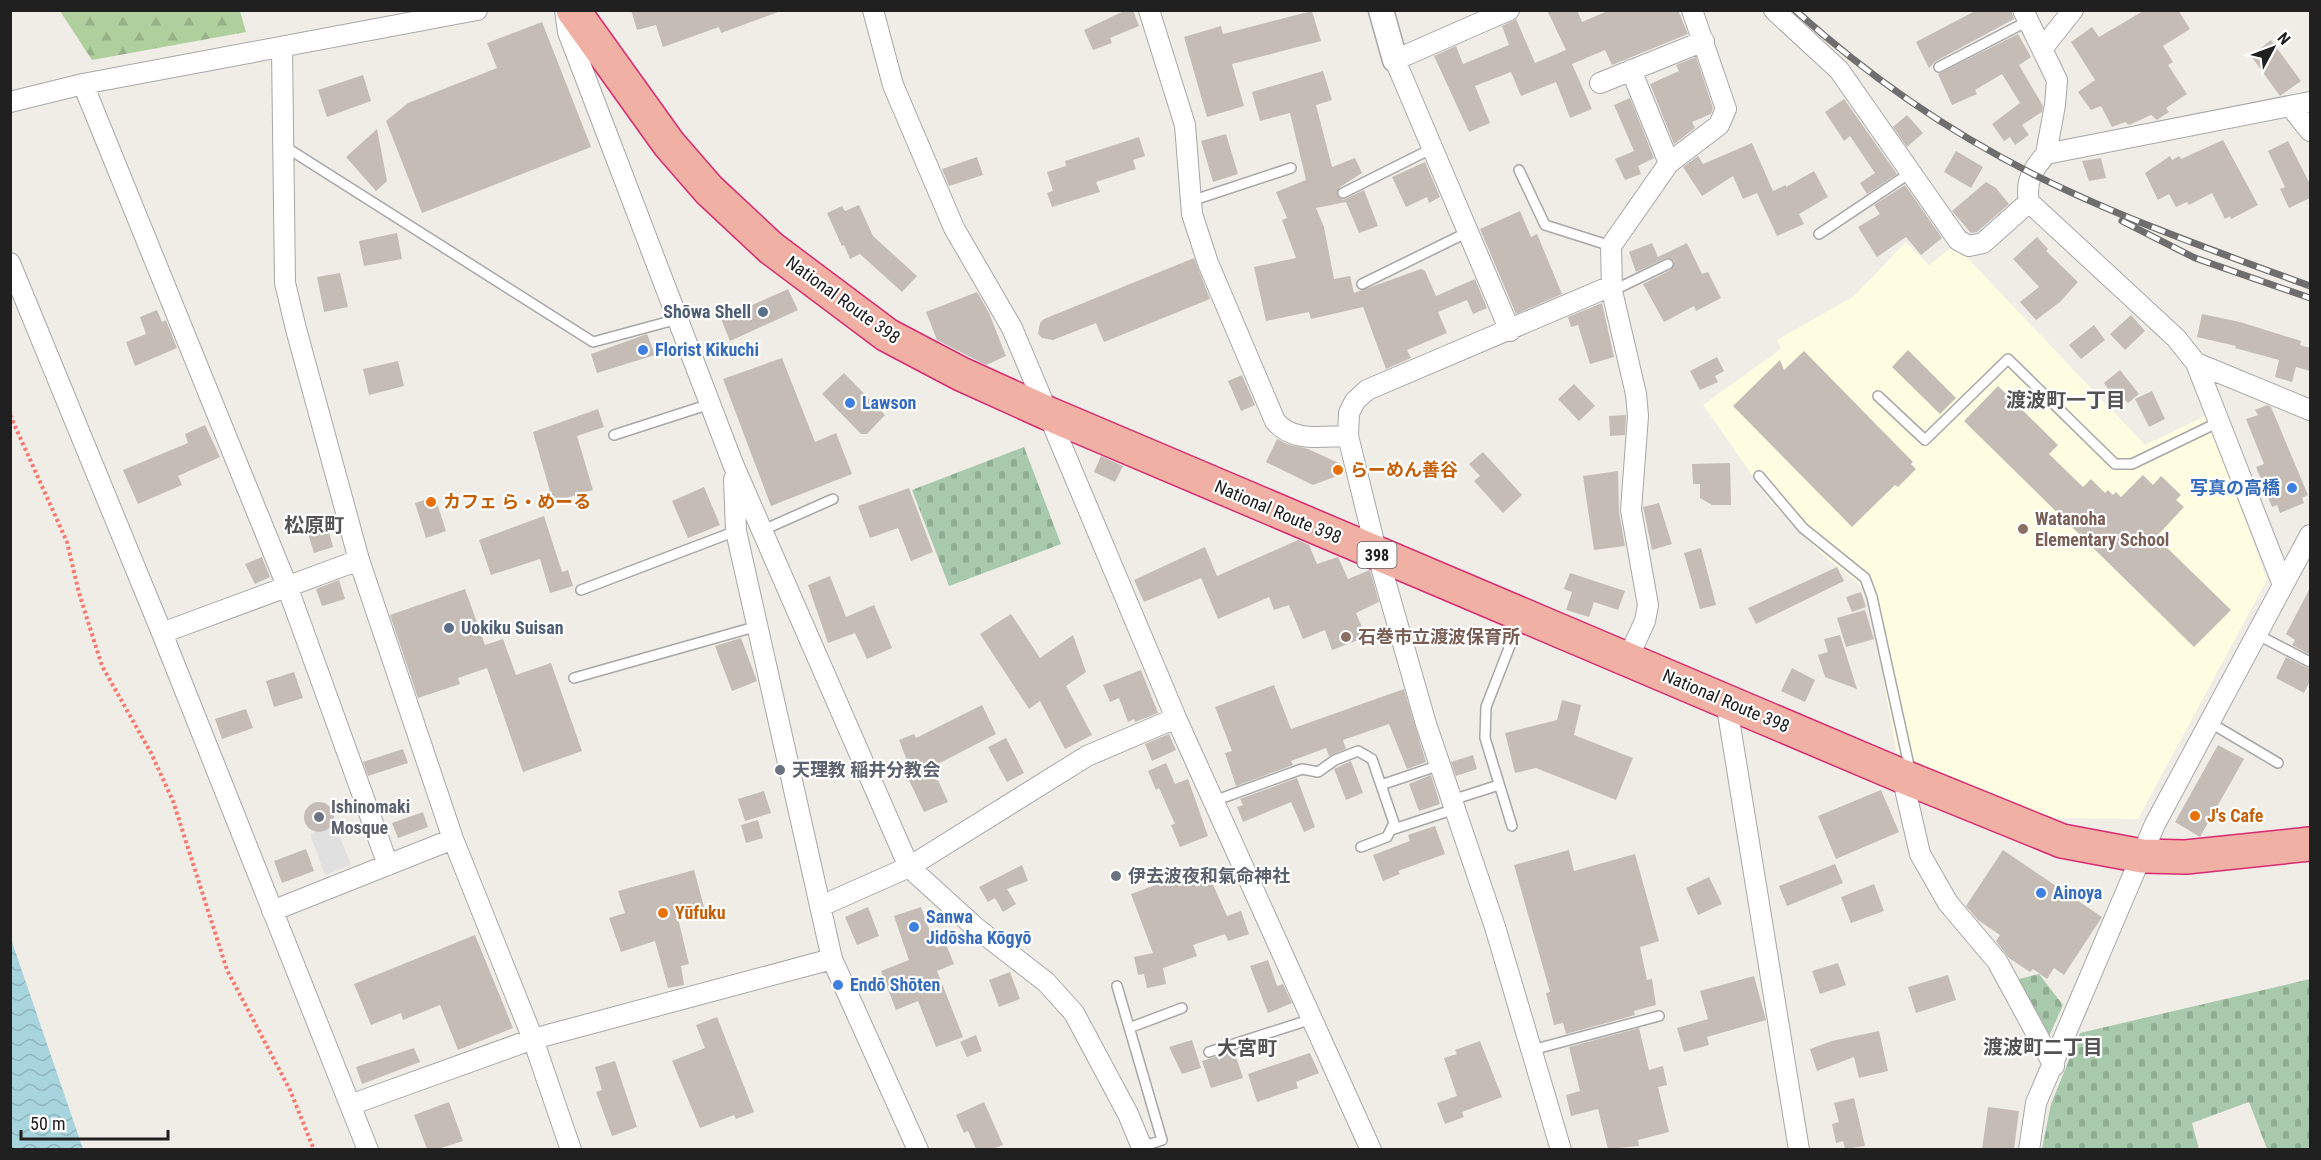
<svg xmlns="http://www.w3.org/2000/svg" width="2321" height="1160" viewBox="0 0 2321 1160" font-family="'Roboto Condensed','Noto Sans JP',sans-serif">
	<defs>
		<pattern id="forest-firs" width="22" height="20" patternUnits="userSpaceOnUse" patternTransform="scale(1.5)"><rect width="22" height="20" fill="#afcf9d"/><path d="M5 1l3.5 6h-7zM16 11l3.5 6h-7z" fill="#96b187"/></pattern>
		<pattern id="cemetery-stones" width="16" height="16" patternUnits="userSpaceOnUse" patternTransform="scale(1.5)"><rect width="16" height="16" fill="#a8c9ab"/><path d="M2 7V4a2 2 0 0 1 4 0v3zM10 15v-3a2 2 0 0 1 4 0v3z" fill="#90ac93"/></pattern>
		<pattern id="water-waves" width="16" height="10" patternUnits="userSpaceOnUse" patternTransform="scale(1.5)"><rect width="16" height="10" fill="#a8d4dd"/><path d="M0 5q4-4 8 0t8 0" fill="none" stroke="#90b6bd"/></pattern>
	</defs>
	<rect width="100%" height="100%" fill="#f0ede7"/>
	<path fill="#fefde2" d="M1906,242L1929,265L1955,245L2145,445L2207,415L2267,580L2138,819L2055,818L1898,760L1868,596L1857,582L1823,555L1771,502L1703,405L1781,349L1777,340L1854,296Z"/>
	<path fill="url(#forest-firs)" d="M60,11H240L246,32L92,60Z"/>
	<path fill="url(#cemetery-stones)" d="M1024,447L1061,544L949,586L912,490Z
		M2039,974L2063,1005L2046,1043L2015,980Z
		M2310,979V1149H2267L2249,1102L2192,1123L2199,1149H2042L2051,1104L2080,1033Z"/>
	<path fill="#e0e0e0" d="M335,825L351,865L325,875L310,834Z"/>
	<path fill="url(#water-waves)" d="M11,939L83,1149H11Z"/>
	<path fill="#c5bcb6" d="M631,10H778V12L721,33L719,27L663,47L656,25L637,30Z
		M1126,10H1133L1139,26L1110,38L1112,43L1093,50L1084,30Z
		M1547,10H1577L1582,22L1610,10H1678L1688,34L1612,65L1605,50L1572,64L1592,109L1570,118L1556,82L1521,96L1511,72L1475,86L1490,123L1469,132L1434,56L1456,46L1463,64L1509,45L1502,26L1516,19L1535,63L1566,50Z
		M1977,10H2011L2014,19L1936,61L1929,68L1916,42Z
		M2145,10H2178L2190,29L2163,46L2173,62L2168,65L2187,94L2166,108L2169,112L2157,120L2151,115L2129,125L2125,122L2112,127L2101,106L2091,110L2078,92L2095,80L2071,42L2092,27L2099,37Z
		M1312,11L1321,41L1232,64L1244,106L1207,117L1184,37L1221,26L1223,34Z
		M542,22L591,147L422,213L386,121L408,103L497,68L487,43Z
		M2018,34L2031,57L2019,65L2043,106L2042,112L2022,125L2029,135L2015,145L2010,137L2004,141L1992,124L2020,103L2002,74L1975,90L1977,94L1952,105L1938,74Z
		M2271,40L2301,81L2280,96L2251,56Z
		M1696,57L1713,108L1711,114L1692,122L1695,128L1674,144L1650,84L1679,71L1676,65Z
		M1323,71L1332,100L1316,105L1332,167L1355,158L1362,173L1340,187L1337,195L1343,200L1364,190L1378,226L1359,233L1346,202L1316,208L1324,227L1334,279L1350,276L1354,293L1421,269L1425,271L1436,296L1475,279L1487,308L1473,314L1467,300L1438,312L1447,333L1407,350L1411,358L1386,369L1363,307L1311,319L1309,312L1266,321L1254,267L1296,258L1282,220L1287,218L1276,192L1306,180L1290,113L1260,121L1252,92Z
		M363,75L371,101L327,117L318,90Z
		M1630,98L1654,158L1638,166L1641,174L1625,180L1615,159L1634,151L1614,105Z
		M1844,99L1897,174L1867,194L1860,183L1875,173L1850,136L1844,141L1825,112Z
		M1907,115L1923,133L1907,147L1893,127Z
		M377,129L387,181L376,191L346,157Z
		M1226,134L1238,174L1213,182L1201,141Z
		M1139,137L1145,156L1133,160L1136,169L1096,182L1100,192L1052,207L1047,193L1053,191L1047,172L1066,166L1065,161Z
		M2223,140L2258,205L2231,219L2230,216L2225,219L2212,193L2189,205L2187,202L2176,207L2169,194L2158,200L2145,173L2170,156L2172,160L2179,156L2181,159Z
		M2288,141L2310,184V198L2289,208L2280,189L2285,187L2268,151Z
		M1752,143L1773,191L1786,185V187L1814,171L1828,197L1799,214L1804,224L1777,236L1757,193L1743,199L1733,176L1702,196L1683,167L1698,156L1703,164Z
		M1956,151L1983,167L1971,188L1944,172Z
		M977,157L983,175L949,186L942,169Z
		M2101,158L2106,178L2089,181L2082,161Z
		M1425,162L1440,197L1429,203L1427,197L1406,207L1392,177Z
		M1986,182L1996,188L2009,204L1977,232L1971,233L1952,211Z
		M1905,185L1942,238L1921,255L1906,237L1877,257L1858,227L1880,214L1874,205Z
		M859,205L873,236L917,276L902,292L860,254L850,259L844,245L842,246L827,213L842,206L845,211Z
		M1520,211L1531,237L1537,234L1562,294L1516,314L1480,229Z
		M397,233L402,259L364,266L359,241Z
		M2037,237L2048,249L2046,251L2078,282L2060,302L2036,320L2020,302L2039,287L2013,259Z
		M1652,243L1658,257L1687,243L1702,274L1708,272L1721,298L1696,311L1694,306L1664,322L1643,284L1671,270L1674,261L1666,258L1636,272L1629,252Z
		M1194,258L1210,299L1104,342L1096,323L1053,340L1042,338L1038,334L1040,323L1044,319Z
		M340,273L348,307L324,312L317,277Z
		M788,289L798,310L730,341L721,319Z
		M977,292L989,313L1006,356L986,365L937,340L926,312Z
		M1602,303L1614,357L1590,364L1578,325L1571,327L1568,317Z
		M157,310L162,322L166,320L177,348L135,366L126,342L146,334L140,317Z
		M2202,314L2240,322L2301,341L2300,345L2310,348V371L2296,367L2292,382L2275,377L2279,360L2235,348L2236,346L2197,337Z
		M2131,315L2145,331L2125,350L2110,334Z
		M2094,325L2105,340L2081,359L2069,345Z
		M647,334L655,355L597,373L591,354Z
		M1908,350L1956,398L1940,414L1892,367Z
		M1804,351L1913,462L1911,464L1916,469L1898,487L1895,485L1852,527L1733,406L1780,360L1784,370Z
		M1717,357L1724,371L1715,376L1718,382L1700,390L1690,371Z
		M782,358L815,442L836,433L852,474L771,506L723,379Z
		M398,361L404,386L369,395L363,369Z
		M2120,370L2139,394L2128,403L2118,392L2113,396L2104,383Z
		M844,373L885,415L867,434H861L822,394Z
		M1242,375L1255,405L1241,411L1228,381Z
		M1574,384L1595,406L1579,421L1558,399Z
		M1998,386L2058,445L2049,454L2083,487L2091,479L2105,493L2108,490L2113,495L2116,492L2121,497L2143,475L2153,485L2161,476L2181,495L2176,500L2184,507L2156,537L2231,610L2194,647L1964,421Z
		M2152,391L2165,419L2149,427L2135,399Z
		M2267,405L2271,407L2308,495L2302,498L2304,503L2280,513L2277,505L2272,507L2256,467L2264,464L2246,419L2258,415L2255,410Z
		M598,409L604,427L577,436L593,490L553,502L533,432Z
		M1626,415L1625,435L1610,436L1609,416Z
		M205,425L220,457L178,476L182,485L138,504L123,470L188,443L185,434Z
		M1277,439L1287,444L1308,449L1343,465L1345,473L1313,485L1266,462Z
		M1483,452L1522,495L1503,513L1474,481L1480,476L1469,464Z
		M1101,456L1123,466L1115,482L1094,472Z
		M1730,463L1731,505H1712L1700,498V484H1693L1692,464Z
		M1618,471L1619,512L1625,546L1594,550L1583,476Z
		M704,487L720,525L688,538L672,501Z
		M909,488L933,552L911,561L898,528L870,538L858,506Z
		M435,497L446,531L426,538L415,503Z
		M1659,503L1672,544L1652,550L1643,507Z
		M544,516L562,572L568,570L573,586L550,593L540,559L491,575L479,540Z
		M326,521L333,547L314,553L306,527Z
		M1298,540L1309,545L1317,564L1338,557L1348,579L1370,570L1379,602L1356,613L1366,637L1332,650L1325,630L1303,639L1289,605L1274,610L1269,597L1218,619L1201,578L1144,602L1134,580L1205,547L1217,576Z
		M1701,548L1716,605L1700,609L1684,553Z
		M262,557L270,577L255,584L245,564Z
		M1837,567L1844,581L1756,624L1748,608Z
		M1570,573L1625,591L1618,610L1594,602L1589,617L1566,610L1572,592L1564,589Z
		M830,576L846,617L874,605L892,648L867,659L855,633L828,643L808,585Z
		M339,580L345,599L322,606L316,589Z
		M2310,588V655L2292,645L2295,640L2286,634Z
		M465,589L485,645L503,639L516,675L551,663L582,751L523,772L487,668L458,678L460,684L418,698L390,615Z
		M1861,592L1866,607L1852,612L1846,597Z
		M1865,610L1874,639L1846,647L1837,618Z
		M1011,614L1040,658L1073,635L1086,672L1066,686L1092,735L1065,749L1040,701L1029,709L980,634Z
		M1840,635L1857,689L1825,677L1818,655L1828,652L1824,639Z
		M741,638L757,681L732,691L715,646Z
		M2286,657L2310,669V681L2304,693L2276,678Z
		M1792,668L1815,680L1805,702L1781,691Z
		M1141,670L1158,713L1135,722L1134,719L1128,722L1119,698L1110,702L1103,685Z
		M294,672L303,698L274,707L266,681Z
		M1274,685L1291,729L1404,689L1426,762L1407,769L1389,724L1343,740L1346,749L1329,756L1326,748L1291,761L1293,765L1236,786L1225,753L1232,751L1215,707Z
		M1562,700L1581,705L1574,735L1633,758L1616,800L1536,768L1515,773L1505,733L1557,720Z
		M982,705L996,734L932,767L948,802L924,812L908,778L913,776L899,740L914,734L916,738Z
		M246,709L253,728L222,739L215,719Z
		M1169,734L1176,750L1152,761L1145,744Z
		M1006,738L1024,773L1007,782L988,747Z
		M2218,745L2244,759L2200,837L2175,822Z
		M403,749L408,763L368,776L363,762Z
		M1473,755L1477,769L1456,776L1451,762Z
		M1351,761L1363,793L1346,800L1334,769Z
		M1166,763L1175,784L1188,779L1208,836L1180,847L1171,825L1175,824L1159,788L1156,790L1148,771Z
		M1431,775L1440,804L1419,811L1409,784Z
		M1297,778L1315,827L1304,832L1291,802L1243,822L1237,807L1243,805L1240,799Z
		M1881,790L1899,832L1836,859L1818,816Z
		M764,791L771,813L745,821L738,799Z
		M304 817a15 15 0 1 1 30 0a15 15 0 1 1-30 0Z
		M423,812L428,827L398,838L392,823Z
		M758,820L763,838L746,843L741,825Z
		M1435,826L1445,854L1398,871L1400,874L1383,881L1373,855L1410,841L1408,835Z
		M306,849L314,871L282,883L274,861Z
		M1569,850L1574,871L1635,854L1659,941L1640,947L1647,980L1652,979L1656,1005L1634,1011L1635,1015L1566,1034L1563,1023L1554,1025L1546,993L1550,992L1514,865Z
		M2003,850L2102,917L2064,975L2054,968L2047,979L2033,969L2030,972L2009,958L1996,941L2000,935L1978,920L1966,906Z
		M1835,864L1843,883L1787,906L1779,886Z
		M1022,865L1028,881L1007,889L1016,904L1003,912L995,898L988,902L979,887Z
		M1206,869L1227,916L1241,911L1249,934L1228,941L1225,934L1193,945L1197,956L1163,968L1166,984L1147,988L1144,974L1138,975L1134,957L1153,953L1131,894L1177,877L1179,881Z
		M694,870L704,907L677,914L689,964L681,966L684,985L668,988L655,941L621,952L609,918L625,913L618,891Z
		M1709,877L1722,904L1698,915L1686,888Z
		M1874,884L1884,911L1851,923L1841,897Z
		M868,907L879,936L857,945L845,917Z
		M921,907L936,948L946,944L954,964L937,971L963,1037L936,1047L918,1001L896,1010L881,971L909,960L894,916Z
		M475,935L513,1028L458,1050L440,1005L403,1020L401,1013L371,1025L354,984Z
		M1268,960L1277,986L1283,984L1292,1003L1268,1013L1250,966Z
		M1838,963L1846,985L1820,994L1812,971Z
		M1010,972L1020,999L999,1007L989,980Z
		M1948,975L1956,1000L1916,1013L1908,987Z
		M1754,976L1766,1020L1707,1037L1709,1045L1684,1052L1677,1028L1708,1019L1700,991Z
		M717,1017L754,1112L736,1119L734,1115L700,1128L672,1061L705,1048L696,1025Z
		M1639,1028L1649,1070L1663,1066L1667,1085L1658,1087L1669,1132L1638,1140L1639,1146L1608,1149L1598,1109L1571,1116L1566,1095L1580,1091L1569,1047Z
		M1879,1031L1888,1071L1859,1078L1854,1057L1817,1071L1810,1049L1832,1041Z
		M976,1035L982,1051L967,1057L960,1042Z
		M1192,1040L1201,1068L1182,1074L1169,1047Z
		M1480,1041L1502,1097L1462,1112L1464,1117L1445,1124L1437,1103L1457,1096L1444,1058L1457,1054L1455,1050Z
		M414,1048L420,1062L362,1084L356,1067Z
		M1234,1051L1243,1078L1211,1088L1202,1061Z
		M1310,1053L1319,1073L1296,1082L1298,1088L1257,1102L1248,1074Z
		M615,1061L637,1127L612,1136L596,1092L602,1090L595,1067Z
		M1854,1098L1865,1146L1845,1149L1843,1141L1836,1143L1832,1124L1839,1122L1834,1103Z
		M449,1102L463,1141L438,1149H427L414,1115Z
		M984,1102L1003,1145L992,1149H976L968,1131L964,1133L956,1115Z
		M1988,1107L2019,1111L2014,1149H1982Z"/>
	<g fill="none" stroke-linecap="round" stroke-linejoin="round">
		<g stroke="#a7a7a7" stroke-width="12">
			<path id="service" d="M1939,67L2028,21
				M284,146L593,342L678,319
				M1519,170L1545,225L1611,246
				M1343,193L1433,148
				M1191,201L1291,168
				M1819,234L1910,173
				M1362,284L1468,232
				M1612,291L1668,264
				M1878,396L1925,440L2008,359L2115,464H2132L2219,422
				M614,435L710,404
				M1759,476L1803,528L1865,578L1872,597L1910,770
				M761,531L833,499
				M581,590L736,531
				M2256,634L2310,662
				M574,678L758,626
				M2209,722L2278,763
				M1381,785L1440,765
				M1452,800L1499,785
				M1214,801L1302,769L1318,772L1335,760L1358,751L1372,759L1394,823L1387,837L1361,847
				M1512,826L1485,738L1486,707L1520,620
				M1391,830L1455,809
				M1117,986L1162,1140L1142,1147
				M1129,1028L1182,1008
				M1532,1050L1659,1016
				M1209,1052L1312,1019"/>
		</g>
		<g stroke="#a7a7a7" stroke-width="22">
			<path id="minor" d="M565,10L568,32L733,464L909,867L975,927L1046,982L1074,1013L1128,1114L1143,1150
				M873,10L893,85L954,228L1012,328L1176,718L1371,1150
				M1149,10L1185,125L1192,214L1208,263L1275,421C1293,443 1322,436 1348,436
				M1509,10L1395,60L1510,331
				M1774,10L1839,70L1958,240L1969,246L1983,243L2029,202
				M2023,10L2057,80L2055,105L2046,154
				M282,47L285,283L296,329L359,560L453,839L533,1039L571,1150
				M2042,49L2073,10
				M1631,70L1669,163
				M1600,83L1704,41
				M83,84L287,586L388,865
				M10,102L83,84L477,10
				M2291,107L2310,131
				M10,263L162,633L368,1150
				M2196,363L2310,410
				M734,479L736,531L832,959L918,1150
				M2283,585L2196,363L2176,338L2029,202C2025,181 2033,169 2046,154L2310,102
				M162,633L359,560
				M1627,660L1645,621L1648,605L1631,510L1638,416L1636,394L1612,291L1611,246L1669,163L1719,125L1726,109L1692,10
				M1726,701L1799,1150
				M1902,776L1920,854L1948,903L1997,961L2054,1066
				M821,906L909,867L1087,756L1176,718
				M272,911L453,839
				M350,1105L533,1039L832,959
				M1561,1150L1495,927L1426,724L1374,542L1348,436L1349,413L1355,401L1367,390L1611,286
				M2029,1150L2036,1103L2155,824L2310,535"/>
		</g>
		<g stroke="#a7a7a7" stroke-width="27">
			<path id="tertiary" d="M1381,10L1395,60"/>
		</g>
		<g stroke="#d82a71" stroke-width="36">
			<path id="trunk" d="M573,10L669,144L709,190L771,248L887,335L961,374L1047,413L1902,776L2062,841L2142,856L2186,857L2310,844"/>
		</g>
		<path stroke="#f77771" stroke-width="4" stroke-dasharray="3 3" stroke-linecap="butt" d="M10,415L67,542L79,593L102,666L151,753L173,801L227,970L290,1090L314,1150"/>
		<use href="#service" stroke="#fff" stroke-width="9"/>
		<use href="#minor" stroke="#fff" stroke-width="20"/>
		<use href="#tertiary" stroke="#fff" stroke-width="24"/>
		<use href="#trunk" stroke="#f0b0a4" stroke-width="33"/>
		<g stroke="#6e6e6e" stroke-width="7">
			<path id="rail" d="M1795,10C1866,74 1946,130 2031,173C2120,218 2217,252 2310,286
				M2122,221L2195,258L2310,298"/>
		</g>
		<use href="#rail" stroke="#fff" stroke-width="4.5" stroke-dasharray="14" stroke-linecap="butt"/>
	</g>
	<g fill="#5c6f8a" stroke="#fff" stroke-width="2">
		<circle cx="763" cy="312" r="6"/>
		<circle cx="449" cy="628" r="6"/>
	</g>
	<g fill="#3f7fe0" stroke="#fff" stroke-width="2">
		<circle cx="643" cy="350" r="6"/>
		<circle cx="850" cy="403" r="6"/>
		<circle cx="2292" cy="488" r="6"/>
		<circle cx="2041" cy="893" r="6"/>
		<circle cx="914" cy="927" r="6"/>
		<circle cx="838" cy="985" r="6"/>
	</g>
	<g fill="#e8710a" stroke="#fff" stroke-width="2">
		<circle cx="1338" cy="470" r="6"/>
		<circle cx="431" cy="502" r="6"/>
		<circle cx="2195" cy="816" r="6"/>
		<circle cx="663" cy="913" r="6"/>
	</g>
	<g fill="#8d6e63" stroke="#fff" stroke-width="2">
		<circle cx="2023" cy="529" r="6"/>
		<circle cx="1346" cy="637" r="6"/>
	</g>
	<g fill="#6b7280" stroke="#fff" stroke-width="2">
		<circle cx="780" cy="770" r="6"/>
		<circle cx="319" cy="817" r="6"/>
		<circle cx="1116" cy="876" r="6"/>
	</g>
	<g text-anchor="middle" stroke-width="4.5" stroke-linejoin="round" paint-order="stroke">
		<rect fill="#fff" stroke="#636363" stroke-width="1.5" x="1357.5" y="542" width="39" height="26" rx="4.5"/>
		<g font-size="16" font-weight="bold" fill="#202020">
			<text x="1377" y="561">398</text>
		</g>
		<g font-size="18" fill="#202020" stroke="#fff">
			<text transform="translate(843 300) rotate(36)" y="6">National Route 398</text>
			<text transform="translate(1278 512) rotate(23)" y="6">National Route 398</text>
			<text transform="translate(1726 701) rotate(23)" y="6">National Route 398</text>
		</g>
		<g font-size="18" font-weight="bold" fill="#4e5e75" stroke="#fff" text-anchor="end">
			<text x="751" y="318">Shōwa Shell</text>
			<text x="461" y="634" text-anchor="start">Uokiku Suisan</text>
		</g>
		<g font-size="18" font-weight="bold" fill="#366cbe" stroke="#fff" text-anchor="start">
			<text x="655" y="356">Florist Kikuchi</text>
			<text x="862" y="409">Lawson</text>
			<text x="2280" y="494" text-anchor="end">写真の高橋</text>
			<text x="2053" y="899">Ainoya</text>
			<text x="926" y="923">Sanwa<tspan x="926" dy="21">Jidōsha Kōgyō</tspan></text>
			<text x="850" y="991">Endō Shōten</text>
		</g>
		<g font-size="18" font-weight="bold" fill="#c56008" stroke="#fff" text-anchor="start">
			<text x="1350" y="476">らーめん善谷</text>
			<text x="443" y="508">カフェ ら・めーる</text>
			<text x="2207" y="822">J's Cafe</text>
			<text x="675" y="919">Yūfuku</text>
		</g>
		<g font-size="18" font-weight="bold" fill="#785e54" stroke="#fff" text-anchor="start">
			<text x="2035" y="525">Watanoha<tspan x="2035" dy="21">Elementary School</tspan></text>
			<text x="1358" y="643">石巻市立渡波保育所</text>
		</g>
		<g font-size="18" font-weight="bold" fill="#5b616d" stroke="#fff" text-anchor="start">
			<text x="792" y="776">天理教 稲井分教会</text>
			<text x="331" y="813">Ishinomaki<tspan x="331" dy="21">Mosque</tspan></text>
			<text x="1128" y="882">伊去波夜和氣命神社</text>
		</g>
		<g font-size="20" font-weight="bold" fill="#535353" stroke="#fff">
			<text x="2066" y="407">渡波町一丁目</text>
			<text x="314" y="532">松原町</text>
			<text x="2043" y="1054">渡波町二丁目</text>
			<text x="1247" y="1055">大宮町</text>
		</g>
	</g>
	<rect width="2321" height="1160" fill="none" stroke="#202020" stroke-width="24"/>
	<g transform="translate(2273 48) rotate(49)" stroke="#ffffff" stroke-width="4.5" paint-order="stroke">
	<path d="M0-4.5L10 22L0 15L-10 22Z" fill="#202020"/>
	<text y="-9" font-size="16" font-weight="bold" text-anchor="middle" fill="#202020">N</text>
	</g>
	<path d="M21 1130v9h147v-9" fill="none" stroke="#202020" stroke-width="3"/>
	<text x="30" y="1130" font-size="18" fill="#202020" stroke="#ffffff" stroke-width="4.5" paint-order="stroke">50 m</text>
</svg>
